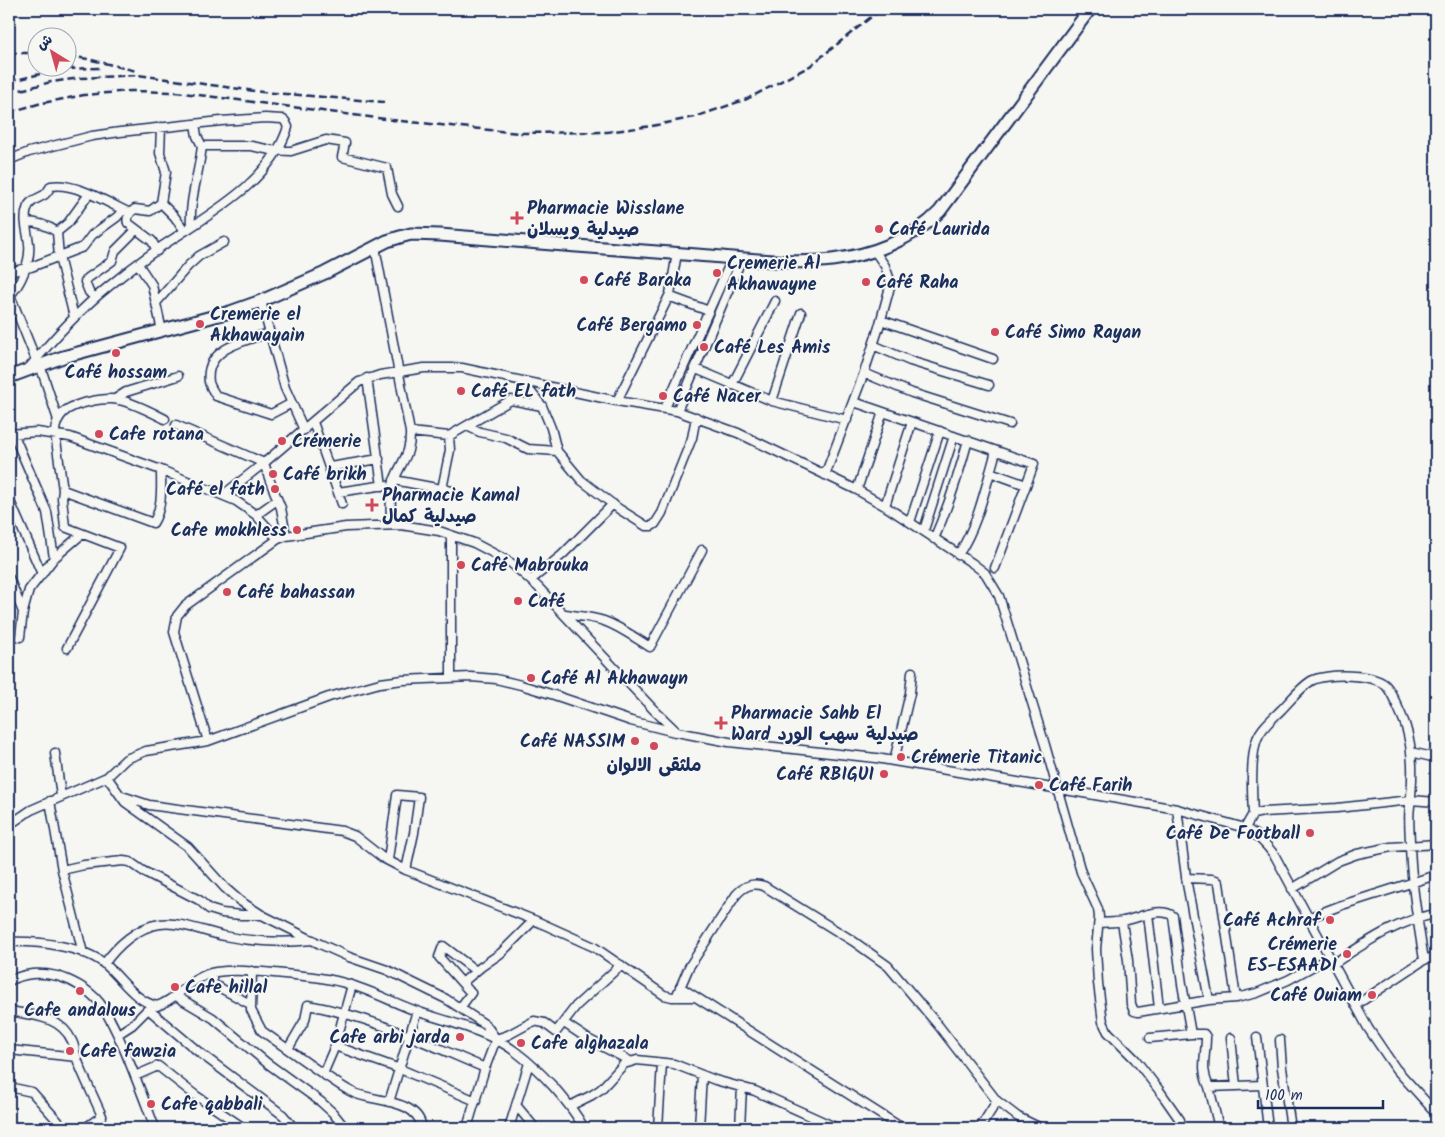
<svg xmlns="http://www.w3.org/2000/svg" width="1445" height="1137" viewBox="0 0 1445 1137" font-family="Kalam,'Playpen Sans Arabic',sans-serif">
	<rect width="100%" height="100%" fill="#f6f6f2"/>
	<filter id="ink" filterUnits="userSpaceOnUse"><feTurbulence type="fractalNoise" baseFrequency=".02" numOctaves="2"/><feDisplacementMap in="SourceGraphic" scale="10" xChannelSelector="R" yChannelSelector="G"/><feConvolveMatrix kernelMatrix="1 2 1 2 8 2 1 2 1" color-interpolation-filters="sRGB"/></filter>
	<g filter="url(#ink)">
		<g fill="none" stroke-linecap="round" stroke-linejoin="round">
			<g stroke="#1b2f5e" stroke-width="11">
				<path id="street" d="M195,124L197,136L202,146
					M161,127L160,153L166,172L161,203L174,216L185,231
					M9,160L29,152L92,136L120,132L221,121L265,118L282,119L285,121L288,127C273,175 225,205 185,231C158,248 132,267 108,287C78,311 52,340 28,369
					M26,222C38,222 47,225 57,232
					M191,227C189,200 199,174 202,146H251L271,150L291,151L326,140L345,143L342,157L387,168L392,194L398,206
					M375,247L410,432C411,456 401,461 394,481C389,495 391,510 391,525
					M157,251L152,241L128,223C126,218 130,212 135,209L150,211L161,203
					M677,253L670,294L671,297L709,311
					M138,264L152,285L162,331
					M9,272L31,267L83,247L92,235L117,217L123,210
					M10,295L36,360
					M9,296C21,285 31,260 29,244C28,233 23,220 27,209C29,201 37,199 44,195C47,193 49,189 51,186C75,182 108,203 130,213
					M95,298L89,292L85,282L88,278L112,261L115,251L136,230
					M261,301L285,388L304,430
					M156,303L188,266L199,256L224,242
					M74,317L59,257L57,232L68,223L89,194
					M881,320L993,359
					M270,333C246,340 204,348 209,382C210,387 214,392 216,396L271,414L292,403
					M873,345L910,361L989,385
					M40,365L58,420
					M696,369L772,401L847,420
					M864,373L912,393L1010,424
					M367,378L382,486
					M523,382L542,406L551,428L557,451L581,480L619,509L646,526H652L655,524L662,513L692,438L696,417
					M732,385L775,301
					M115,399L126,392L178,376
					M617,401L670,294
					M772,401L801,313
					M854,402L994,450L995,455C985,489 978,525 958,555
					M665,408L733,257
					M677,411L742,258
					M313,422L342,504
					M176,425L264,463L270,481L281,508L286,536
					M467,426L480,432L506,438L528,449L557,451
					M410,432L449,436L511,400L542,406
					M13,433L47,512L54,558
					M9,434L37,432L70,437L161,470L236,501L256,515L278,539
					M994,450L1034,464L995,568
					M330,467L379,459
					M161,470C161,488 163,507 153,523L63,490L55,433C55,425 57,419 63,413C72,403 106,397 119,400C135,403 151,412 165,419
					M990,472L1026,485
					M825,475L864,373L879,327L891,283L885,266L874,250
					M394,480L452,491
					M442,489L450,450L449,436
					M63,490L62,498L65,527L120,548L67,648
					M857,490L883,412
					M338,492L385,485
					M223,495L264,463L359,382L380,375L424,368H462L617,401L677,411L738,433L857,490L885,506L972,563L985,573L999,596L1045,745L1081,872L1098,909L1099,917L1096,949L1098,983L1103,1022L1108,1032L1135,1059L1159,1090L1180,1120
					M9,499L42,574
					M885,506L912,422
					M256,515L277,500
					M910,522L940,431
					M924,530L954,436
					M451,535V678
					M934,539C948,507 959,474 968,440
					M9,578L23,612
					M531,580L562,555L613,504
					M565,614C578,616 592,617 604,621C621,627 635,638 650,647L702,550
					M20,637L23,612L29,590L54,558L82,534
					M208,741L174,632L177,616L185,606L278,539L286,536L346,527L401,525L439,531L474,543L493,553L511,563L538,587L653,709L677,732L729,742L876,758L1177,809L1245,828C1258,835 1266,844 1275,856L1368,1028L1396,1069L1436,1113
					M1411,752L1436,758
					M55,753L61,796
					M894,761L910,693L912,672
					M122,796L149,805L342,831L355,836L383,858L406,870L534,920L594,947L664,995L672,997H695
					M50,801L62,870L83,953
					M1177,809L1187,884L1209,1000
					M1253,814C1252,794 1250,757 1257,739C1261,728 1272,719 1281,710C1290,701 1300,688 1311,681C1324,673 1377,673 1387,687C1392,693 1402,716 1405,724C1414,751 1413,779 1410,806C1408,818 1410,832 1410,844C1411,883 1418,922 1424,960
					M9,825L31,810L107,777
					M1245,828L1253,814L1263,812L1337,808L1411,800L1436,802
					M388,860L397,795L419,797L414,833L406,870
					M62,870L84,865L123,861L130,862L143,871L199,900L209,909L222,913L241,915H262
					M1186,878L1212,879L1216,880L1219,883L1236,998
					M1292,889L1338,861L1357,854L1391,847L1436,844
					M1148,914L1159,1008
					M1308,918L1342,905L1436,875
					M1122,922L1128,960L1131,1004L1134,1011L1138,1012L1209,1000L1236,998L1257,993L1288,980L1330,957
					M1099,923C1106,922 1115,923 1123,921C1137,919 1160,906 1173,916L1182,984L1191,1034L1150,1038
					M9,942C38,941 84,946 106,965C123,980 135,1001 157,1006C180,998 191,976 216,972C238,969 261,972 284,974C307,976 330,978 351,985C375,992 398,1005 422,1013C453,1023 490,1032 516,1052C541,1071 569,1101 584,1128
					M104,964C117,946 137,927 160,924C178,921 206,932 224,936C253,942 283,943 313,940
					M1333,964C1365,943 1398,920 1436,914
					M252,971L251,1010L262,1031L323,1074L335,1046L352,985
					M211,973L213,984L250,1004
					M9,981C25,973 39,972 57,976C72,980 89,990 99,1002C110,1016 117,1033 124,1049C135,1075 145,1102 155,1128
					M462,983L439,957L443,946L476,971
					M680,987L902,1128
					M176,996L213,1018L267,1063L321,1102L333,1113L345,1128
					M676,997L689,967L736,895C744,886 752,882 764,886L853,941L888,966L938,1025L997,1101
					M1356,1005L1424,960L1436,956
					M460,1008L471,993L462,983L481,967L501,953L534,920
					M148,1009L200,1053L283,1115L294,1128
					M9,1011C32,1015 61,1016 72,1041C75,1046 75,1053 77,1059C84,1078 94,1097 102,1116L85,1128
					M564,1023L588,1039L630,1061
					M118,1034L132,1025L150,1007
					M1191,1034H1204L1206,1037C1206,1057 1200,1068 1209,1087
					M1257,1037L1268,1128
					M1231,1038L1236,1086
					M496,1039L486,1025L446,999L387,970L349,957L320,944L262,915L240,901L225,888L188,847L125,802L107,777L126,759L146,751L208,741L329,697L380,683L403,680L471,677L496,679L521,685L554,695L631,721L675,732
					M1280,1040L1282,1068L1291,1128
					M335,1046L400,1069L476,1101
					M288,1049L305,1020L308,1005C370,1016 428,1044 485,1068
					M9,1050L77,1057
					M323,1074C333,1080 343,1088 354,1093C375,1102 418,1099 422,1128
					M135,1076L158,1066L195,1095L244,1128
					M9,1087L32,1092L64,1128
					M389,1102L417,1011
					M516,1105L535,1128
					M570,1106L592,1095L601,1089L624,1064L637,1060L674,1064L715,1080L755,1091L837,1128
					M467,1128L485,1068L496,1039L508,1035L534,1021L544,1023L556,1032L576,1006L621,965
					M509,1128L529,1063
					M658,1128L662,1063
					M699,1128L702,1075
					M740,1128L742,1087
					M980,1128L997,1101L1018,1117L1041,1128
					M1219,1128L1209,1087L1263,1085"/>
			</g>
			<g stroke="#1b2f5e" stroke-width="15">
				<path id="secondary" d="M9,377L63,357L230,312L261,301L325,273L387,241L400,237L411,234L440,235C526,242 611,249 697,255C741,258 788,265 832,260C871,255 913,240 940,211L1090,9"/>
			</g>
			<use href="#street" stroke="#f6f6f2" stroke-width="8"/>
			<use href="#secondary" stroke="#f6f6f2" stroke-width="11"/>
			<path stroke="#1b2f5e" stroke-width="2.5" stroke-dasharray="8 4" stroke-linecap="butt" d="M9,53H38
				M68,56L88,59L136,71
				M9,82L59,69L103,68
				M9,93L51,82L81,78L138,75L262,92L384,102
				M9,112L42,103L84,95L130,91L176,92L392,120L519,133L607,132L652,126L695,117L747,99L810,66L881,9"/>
		</g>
	</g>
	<g fill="#d1495b" stroke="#f6f6f2" stroke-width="2">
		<path d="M514.5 210.5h5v5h5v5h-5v5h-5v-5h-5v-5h5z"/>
		<circle cx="879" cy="229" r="5"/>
		<circle cx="717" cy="273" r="5"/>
		<circle cx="584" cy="280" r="5"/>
		<circle cx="866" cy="282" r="5"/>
		<circle cx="200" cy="324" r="5"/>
		<circle cx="697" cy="325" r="5"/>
		<circle cx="995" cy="332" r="5"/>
		<circle cx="704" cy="347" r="5"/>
		<circle cx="116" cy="353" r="5"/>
		<circle cx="461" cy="391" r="5"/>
		<circle cx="663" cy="396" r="5"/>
		<circle cx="99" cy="434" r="5"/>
		<circle cx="282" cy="441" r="5"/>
		<circle cx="273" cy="474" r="5"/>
		<circle cx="275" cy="489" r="5"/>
		<path d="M369.5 497.5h5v5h5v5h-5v5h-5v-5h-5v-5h5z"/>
		<circle cx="297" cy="530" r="5"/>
		<circle cx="461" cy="565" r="5"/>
		<circle cx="227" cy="592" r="5"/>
		<circle cx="518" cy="601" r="5"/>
		<circle cx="531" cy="678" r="5"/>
		<path d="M718.5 715.5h5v5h5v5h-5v5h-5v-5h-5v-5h5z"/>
		<circle cx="635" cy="741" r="5"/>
		<circle cx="654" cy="746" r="5"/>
		<circle cx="901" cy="757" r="5"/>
		<circle cx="884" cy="774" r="5"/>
		<circle cx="1039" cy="785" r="5"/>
		<circle cx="1310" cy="833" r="5"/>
		<circle cx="1330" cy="920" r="5"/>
		<circle cx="1347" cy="954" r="5"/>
		<circle cx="175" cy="987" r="5"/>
		<circle cx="80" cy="991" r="5"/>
		<circle cx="1372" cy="995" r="5"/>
		<circle cx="460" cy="1037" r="5"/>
		<circle cx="521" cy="1043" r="5"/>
		<circle cx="70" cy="1051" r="5"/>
		<circle cx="151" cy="1104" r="5"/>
	</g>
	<g text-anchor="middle" stroke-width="4" stroke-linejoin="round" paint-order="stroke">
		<g font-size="18" font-weight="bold" fill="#1b2f5e" stroke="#f6f6f2" text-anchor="start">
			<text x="527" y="214">Pharmacie Wisslane<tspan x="527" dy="21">صيدلية ويسلان</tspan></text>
			<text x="889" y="235">Café Laurida</text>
			<text x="727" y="269">Cremerie Al<tspan x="727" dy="21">Akhawayne</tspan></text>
			<text x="594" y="286">Café Baraka</text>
			<text x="876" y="288">Café Raha</text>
			<text x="210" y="320">Cremerie el<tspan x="210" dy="21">Akhawayain</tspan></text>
			<text x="687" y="331" text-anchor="end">Café Bergamo</text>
			<text x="1005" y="338">Café Simo Rayan</text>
			<text x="714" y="353">Café Les Amis</text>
			<text x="116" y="378" text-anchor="middle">Café hossam</text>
			<text x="471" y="397">Café EL fath</text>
			<text x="673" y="402">Café Nacer</text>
			<text x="109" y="440">Cafe rotana</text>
			<text x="292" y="447">Crémerie</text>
			<text x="283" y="480">Café brikh</text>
			<text x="265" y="495" text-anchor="end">Café el fath</text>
			<text x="382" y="501">Pharmacie Kamal<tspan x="382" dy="21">صيدلية كمال</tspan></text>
			<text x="287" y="536" text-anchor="end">Cafe mokhless</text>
			<text x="471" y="571">Café Mabrouka</text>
			<text x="237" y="598">Café bahassan</text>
			<text x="528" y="607">Café</text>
			<text x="541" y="684">Café Al Akhawayn</text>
			<text x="731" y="719">Pharmacie Sahb El<tspan x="731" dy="21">Ward صيدلية سهب الورد</tspan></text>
			<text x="625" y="747" text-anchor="end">Café NASSIM</text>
			<text x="911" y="763">Crémerie Titanic</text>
			<text x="654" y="771" text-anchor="middle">ملثقى الالوان</text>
			<text x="874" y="780" text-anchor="end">Café RBIGUI</text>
			<text x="1049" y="791">Café Farih</text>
			<text x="1300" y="839" text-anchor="end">Café De Football</text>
			<text x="1320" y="926" text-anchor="end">Café Achraf</text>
			<text x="1337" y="950" text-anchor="end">Crémerie<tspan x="1337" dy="21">ES-ESAADI</tspan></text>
			<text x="185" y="993">Cafe hillal</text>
			<text x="1362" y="1001" text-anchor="end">Café Ouiam</text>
			<text x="80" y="1016" text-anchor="middle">Cafe andalous</text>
			<text x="450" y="1043" text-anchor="end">Cafe arbi jarda</text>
			<text x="531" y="1049">Cafe alghazala</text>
			<text x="80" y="1057">Cafe fawzia</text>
			<text x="161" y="1110">Cafe qabbali</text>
		</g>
	</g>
	<rect width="1445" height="1137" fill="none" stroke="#f6f6f2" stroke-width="30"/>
	<rect x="15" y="15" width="1415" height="1107" fill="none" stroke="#1b2f5e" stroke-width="2" filter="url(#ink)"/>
	<g transform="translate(52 52) rotate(323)"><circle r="24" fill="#f6f6f2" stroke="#9ea6b7"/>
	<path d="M0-4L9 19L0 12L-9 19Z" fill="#d1495b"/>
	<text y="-8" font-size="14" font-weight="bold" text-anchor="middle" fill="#1b2f5e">ش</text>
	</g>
	<path d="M1258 1100v8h125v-8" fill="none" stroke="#1b2f5e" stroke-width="2.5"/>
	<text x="1265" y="1100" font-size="15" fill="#1b2f5e" stroke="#f6f6f2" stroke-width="4" paint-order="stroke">100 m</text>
</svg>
